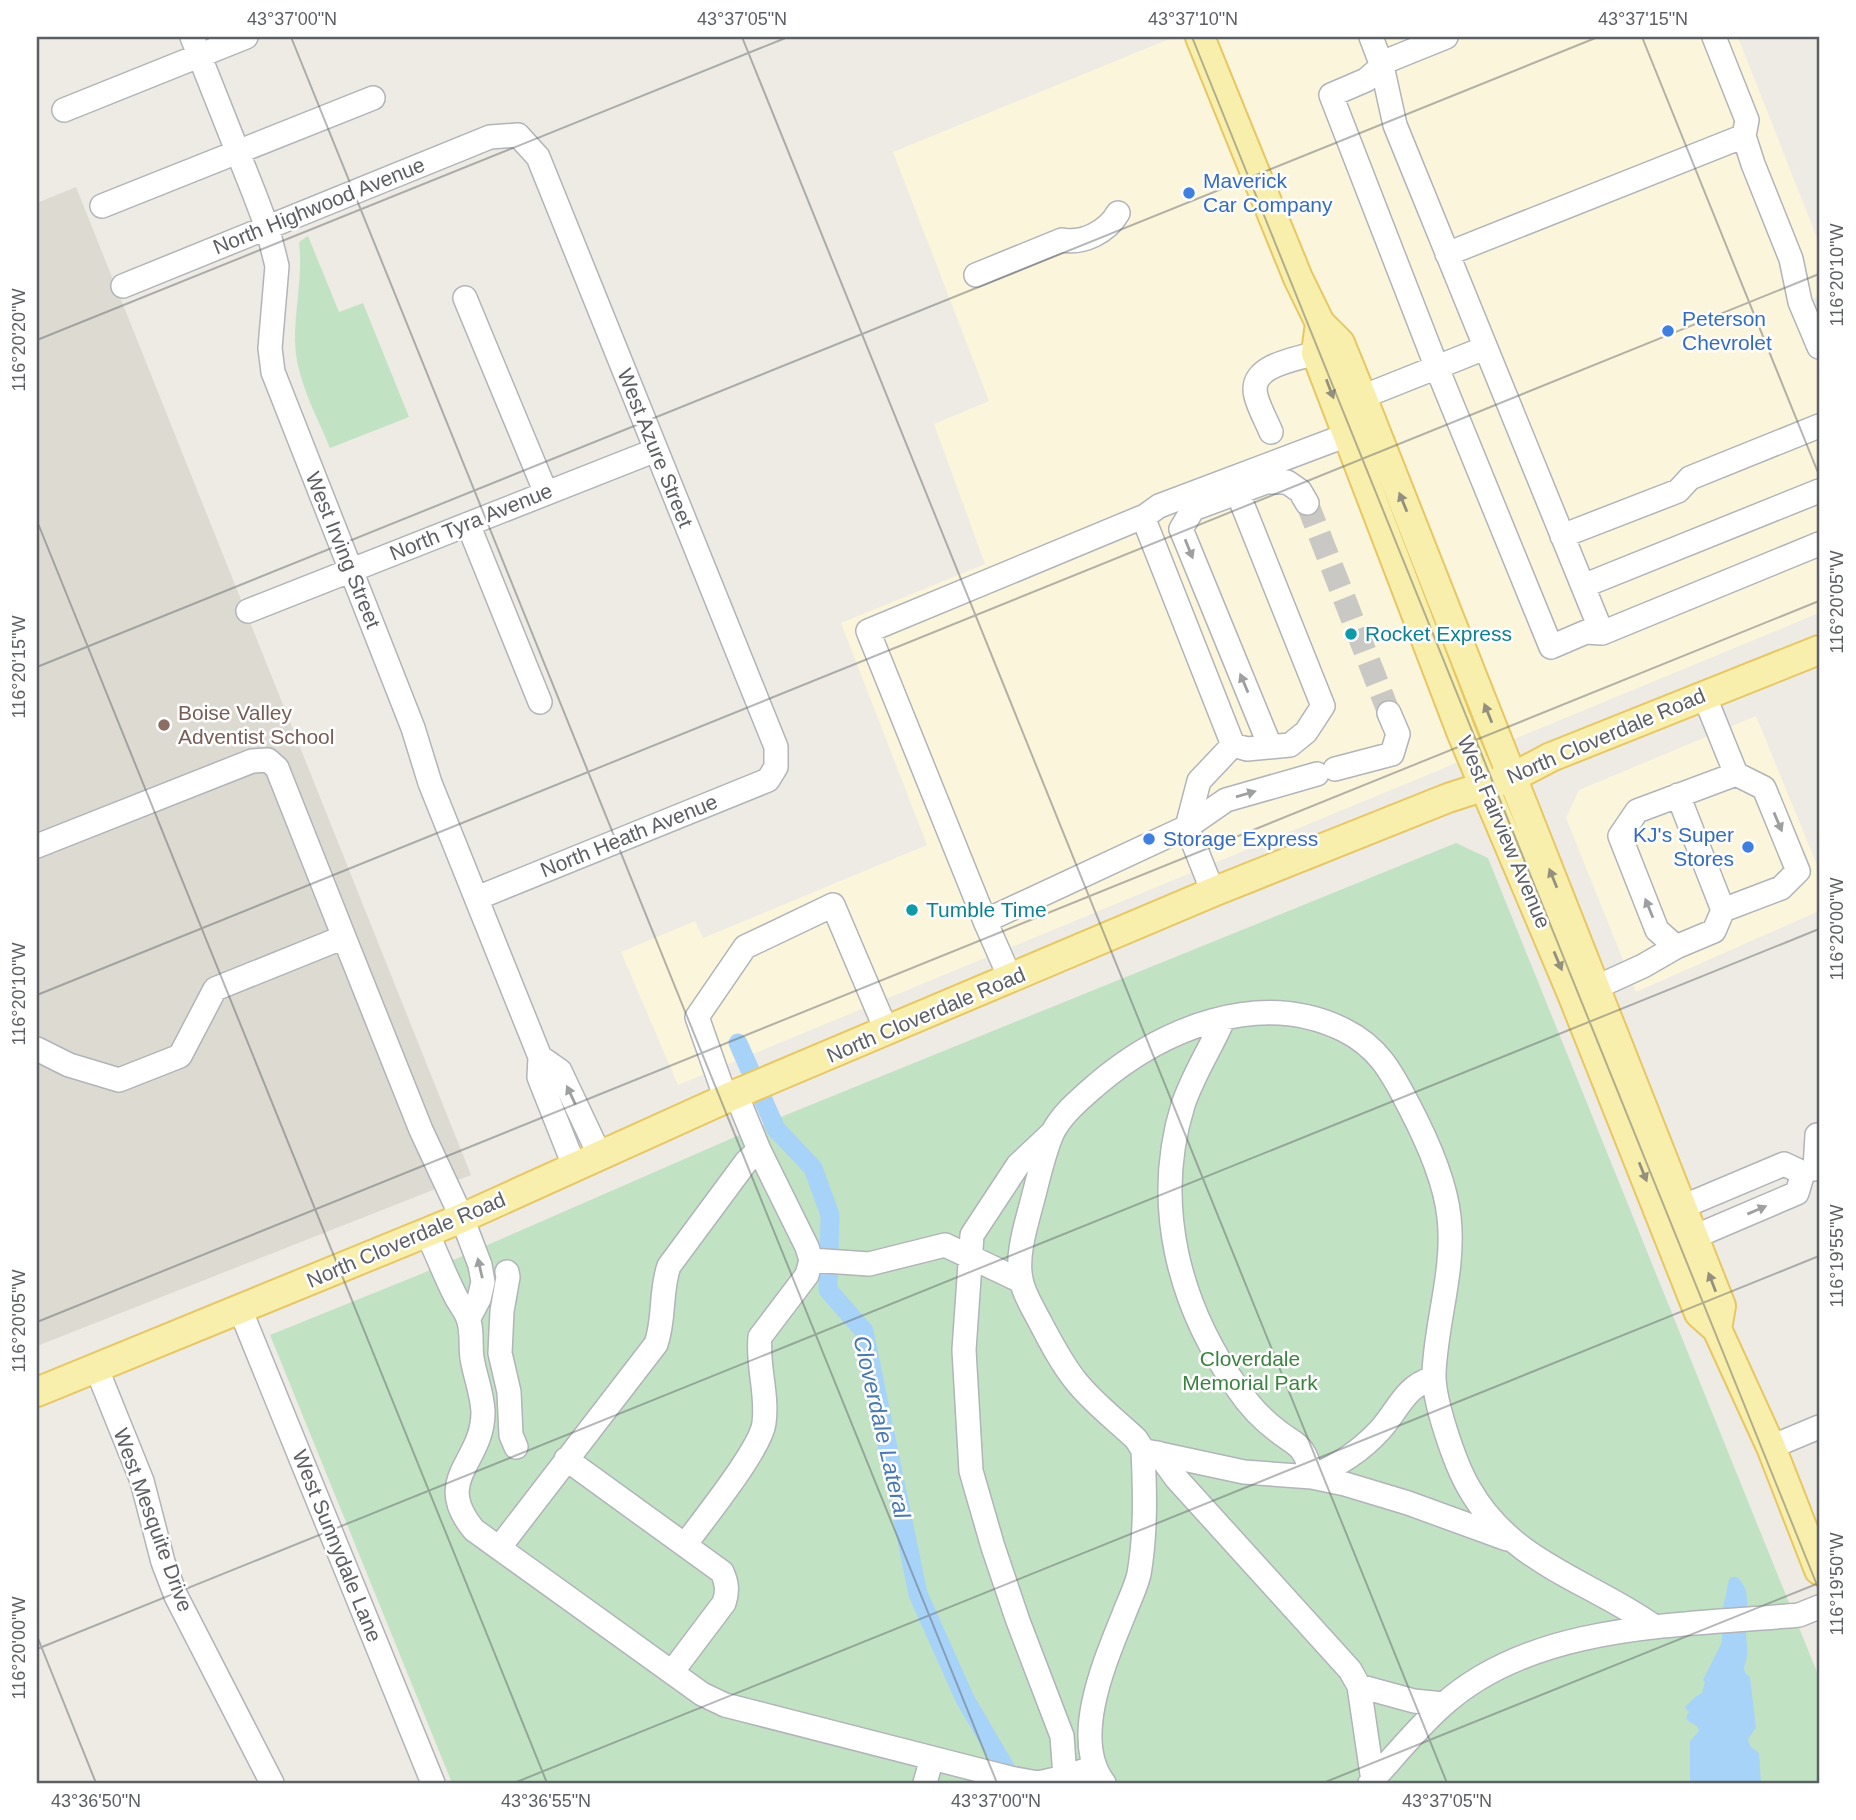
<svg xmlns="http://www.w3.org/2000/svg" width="1856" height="1820" viewBox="0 0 1856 1820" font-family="Helvetica,sans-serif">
	<rect width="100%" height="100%" fill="#edebe4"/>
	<path fill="#fbf5db" d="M1174,37H1738L1819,243V296L1810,300L1819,321V613L678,1085L621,952L695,921L703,938L927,845L841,623L985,564L934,424L989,401L893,152Z
		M1756,716L1819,870V911L1636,992L1566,818L1579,790Z"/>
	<path fill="#dddad2" d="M76,187L471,1175L37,1346V203Z"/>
	<path fill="#c2e3c3" d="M308,236L339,312L363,303L409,417L330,448C316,414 295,377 295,340C295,307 303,276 299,242Z
		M1456,843L1488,858L1819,1677V1783H452L270,1335L421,1274L776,1119Z"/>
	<path fill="#a8d3f9" d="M1732,1577H1737C1753,1591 1745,1611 1746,1630C1746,1644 1750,1654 1744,1667L1745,1673L1750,1677L1756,1728L1748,1739L1750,1746L1759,1753L1761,1783H1690V1741L1699,1731L1697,1726L1688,1721L1686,1717L1689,1712L1685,1707L1695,1697L1702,1693L1705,1682L1703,1680L1722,1642V1613L1729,1579Z"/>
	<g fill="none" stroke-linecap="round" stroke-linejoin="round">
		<path stroke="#a8d3f9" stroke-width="19" d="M738,1043L776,1129L813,1168L830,1215L828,1290L864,1331L918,1594L965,1699L1014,1783"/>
		<path stroke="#c9c8c4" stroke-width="23" stroke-dasharray="23 11" stroke-linecap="butt" d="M1307,503L1389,713"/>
		<g stroke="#b1b4b8" stroke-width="26">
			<path id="minor" d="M192,37L254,193L268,230L277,266L270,348L273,372L413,728L430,783L540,1057
				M1371,37L1382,66L1395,125L1602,633
				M1446,37L1389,60L1366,80L1331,95L1437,368L1551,647L1586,632L1602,633L1819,544
				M1714,37L1747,120L1744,136L1753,164L1791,259L1800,302L1819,347
				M64,110L246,37
				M102,206L373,98
				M1447,254L1744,136
				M976,275L1062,240C1083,244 1107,232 1118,213
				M123,286L490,137L518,135L538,157L776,747V767L768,780L477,898
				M465,298L546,493
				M1362,397L1485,348
				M1271,432C1266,420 1259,408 1256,396C1248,365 1295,360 1316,353
				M468,524L540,702
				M1562,536L1678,491L1690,478L1819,426
				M1583,586L1819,491
				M248,611L656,450
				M1704,695L1736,774L1764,788L1798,871L1781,888L1723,910L1714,931L1676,947L1657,930L1620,836L1637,811L1736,774
				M1233,745L1247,749L1290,745L1306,732L1323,706L1237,491
				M1270,746L1181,529L1193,509L1266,482H1287L1300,491L1307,503
				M1335,769L1392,754L1398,734L1389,713
				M1678,795L1723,910
				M1187,827L1199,781L1233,745L1145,522V516L1159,506L1347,435
				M1187,827L1226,800L1317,774
				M37,846L252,761L268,760L277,768L344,937
				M985,921L868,631L1145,516
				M1011,980L985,921L1187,827L1213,892
				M1597,987L1643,966L1676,947
				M1224,1018C1211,1048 1193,1075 1183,1105C1152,1205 1179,1306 1238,1389C1248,1404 1264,1421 1279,1432C1286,1438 1299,1444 1303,1452C1308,1459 1310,1469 1312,1477C1338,1465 1360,1452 1380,1430C1399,1409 1404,1387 1433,1378
				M37,1049L69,1065L119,1080L180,1056L215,989L344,937L421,1130L462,1218L480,1265L483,1282L479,1299L469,1318
				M726,1099L697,1017L745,947L833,905L887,1032
				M1051,1134L1018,1165L972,1235L964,1350L971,1471L993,1547L1018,1621L1062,1736L1065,1777
				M575,1168L539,1077L540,1057L560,1071L600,1156
				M1815,1169L1817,1135
				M1682,1207L1784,1164L1803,1173L1797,1193L1694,1237
				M427,1233C437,1254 445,1276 456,1297C459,1303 464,1309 467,1316C473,1328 470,1345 472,1358C475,1376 482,1393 483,1411C484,1463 431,1478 474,1530L702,1694L725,1705L1010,1778L1038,1783L1065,1777L1094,1767
				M811,1260L869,1264L945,1245L1021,1281
				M507,1272L508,1277L502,1311L500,1353L509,1392L511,1435L516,1447
				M240,1309L433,1783
				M96,1367L142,1481L163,1562L176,1596L272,1783
				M1771,1447L1819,1427
				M1151,1452L1244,1472L1312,1477L1345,1484L1408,1503L1507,1539
				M1158,1453L1176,1478L1350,1670L1359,1686L1373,1781
				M566,1459L722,1572C727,1583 728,1591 724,1603L672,1672
				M685,1545C702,1521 761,1449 764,1423C768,1394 757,1366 760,1337L807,1275L811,1260L807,1247L759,1150
				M499,1548L656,1344C665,1319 660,1291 669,1266L746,1162L759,1150L736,1094
				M1359,1686L1414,1701L1443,1704
				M925,1783L932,1758
				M1104,1783C1070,1739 1106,1659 1124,1614C1129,1601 1136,1587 1139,1574C1146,1533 1145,1492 1143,1450L1136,1439C1116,1420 1092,1402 1075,1380C1060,1361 1049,1339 1038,1318C1032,1307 1023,1292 1021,1279C1016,1256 1026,1225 1032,1202C1038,1180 1043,1155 1052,1134C1060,1116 1080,1099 1095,1086C1161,1029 1259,988 1344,1030C1378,1047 1391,1071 1408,1104C1426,1138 1445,1179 1449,1217C1455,1270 1436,1321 1434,1373C1433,1400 1455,1464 1469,1488C1512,1564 1589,1580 1655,1627
				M1370,1783C1394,1757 1417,1728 1443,1705C1535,1622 1682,1626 1799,1615L1819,1607"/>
		</g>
		<g stroke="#e7c763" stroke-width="32">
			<path id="major" d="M1200,37L1298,278L1320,323L1340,343L1362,397L1721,1306L1717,1329
				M1320,323L1316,353L1462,734L1572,994L1699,1313L1717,1329L1771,1447L1819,1570
				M37,1392L462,1218L736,1094L1213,892L1448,798L1513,777L1551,757L1819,650"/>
		</g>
		<use href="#minor" stroke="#fff" stroke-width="23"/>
		<use href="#major" stroke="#f9efad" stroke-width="28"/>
	</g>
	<defs><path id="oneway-solid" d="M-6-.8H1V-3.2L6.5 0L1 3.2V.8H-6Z" transform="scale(1.75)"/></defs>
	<g fill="#93917d">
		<use href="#oneway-solid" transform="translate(1330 389) rotate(69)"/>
		<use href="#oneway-solid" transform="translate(1403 502) rotate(-112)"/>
		<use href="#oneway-solid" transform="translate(1488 713) rotate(-112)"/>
		<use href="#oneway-solid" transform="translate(1553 878) rotate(-112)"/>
		<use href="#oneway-solid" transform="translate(1558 961) rotate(67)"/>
		<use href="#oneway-solid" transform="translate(1643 1172) rotate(68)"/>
		<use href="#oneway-solid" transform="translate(1712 1282) rotate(-111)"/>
	</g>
	<g fill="#9d9fa1">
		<use href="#oneway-solid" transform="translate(1189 549) rotate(68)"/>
		<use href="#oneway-solid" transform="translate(1244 683) rotate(-113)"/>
		<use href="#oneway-solid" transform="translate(1246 794) rotate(-16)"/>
		<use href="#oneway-solid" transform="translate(1778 822) rotate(67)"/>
		<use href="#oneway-solid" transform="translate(1649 908) rotate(-112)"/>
		<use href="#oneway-solid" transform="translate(571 1095) rotate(-115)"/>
		<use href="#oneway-solid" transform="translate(1757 1210) rotate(-23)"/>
		<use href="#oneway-solid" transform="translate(480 1268) rotate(-103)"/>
	</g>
	<path fill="none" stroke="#5c5f63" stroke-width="2" stroke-opacity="0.45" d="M291,37L997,1783M742,37L1447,1783M1192,37L1819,1590M1642,37L1819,475M37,340L788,37M37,521L547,1783M37,667L1598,37M37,995L1819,274M37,1322L1819,601M37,1636L96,1783M37,1649L1819,929M514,1783L1819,1256M1323,1783L1819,1583"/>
	<g fill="#3f7fe0" stroke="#fff" stroke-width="2.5">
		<circle cx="1189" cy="193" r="7"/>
		<circle cx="1668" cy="331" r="7"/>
		<circle cx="1149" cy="839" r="7"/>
		<circle cx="1748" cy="847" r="7"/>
	</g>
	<g fill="#0f9aa8" stroke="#fff" stroke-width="2.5">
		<circle cx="1351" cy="634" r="7"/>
		<circle cx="912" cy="910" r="7"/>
	</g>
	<circle fill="#8d6e63" stroke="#fff" stroke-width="2.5" cx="164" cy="725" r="7"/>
	<g text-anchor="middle" stroke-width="5" stroke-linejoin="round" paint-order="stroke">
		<g font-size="21" fill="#366cbe" stroke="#fff" text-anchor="start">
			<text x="1203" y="188">Maverick<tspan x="1203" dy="24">Car Company</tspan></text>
			<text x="1682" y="326">Peterson<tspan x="1682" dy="24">Chevrolet</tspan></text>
			<text x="1734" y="842" text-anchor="end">KJ's Super<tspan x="1734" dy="24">Stores</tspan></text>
			<text x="1163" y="846">Storage Express</text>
		</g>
		<g font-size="21" fill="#5c5f63" stroke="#fff">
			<text transform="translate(319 206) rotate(-22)" y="7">North Highwood Avenue</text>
			<text transform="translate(655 448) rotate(68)" y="7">West Azure Street</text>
			<text transform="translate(471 522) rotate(-22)" y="7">North Tyra Avenue</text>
			<text transform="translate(343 550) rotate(68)" y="7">West Irving Street</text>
			<text transform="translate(1606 736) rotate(-23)" y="7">North Cloverdale Road</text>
			<text transform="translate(1504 832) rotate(67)" y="7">West Fairview Avenue</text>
			<text transform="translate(629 836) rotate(-22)" y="7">North Heath Avenue</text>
			<text transform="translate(926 1015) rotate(-23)" y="7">North Cloverdale Road</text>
			<text transform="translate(406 1240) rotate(-23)" y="7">North Cloverdale Road</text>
			<text transform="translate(153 1520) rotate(70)" y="7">West Mesquite Drive</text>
			<text transform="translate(337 1546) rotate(68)" y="7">West Sunnydale Lane</text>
		</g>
		<g font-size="21" fill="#0d838f" stroke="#fff" text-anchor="start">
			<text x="1365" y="641">Rocket Express</text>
			<text x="926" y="917">Tumble Time</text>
		</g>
		<g font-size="21" fill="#785e54" stroke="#fff" text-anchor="start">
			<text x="178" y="720">Boise Valley<tspan x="178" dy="24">Adventist School</tspan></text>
		</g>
		<g font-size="21" fill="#3b8341" stroke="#fff">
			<text x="1250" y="1366">Cloverdale<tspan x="1250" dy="24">Memorial Park</tspan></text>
		</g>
		<g font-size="23" font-style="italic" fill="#4979b2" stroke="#fff">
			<text transform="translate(882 1427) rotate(77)" y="8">Cloverdale Lateral</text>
		</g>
	</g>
	<rect width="1856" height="1820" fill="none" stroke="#ffffff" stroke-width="77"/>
	<rect x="38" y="38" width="1780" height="1744" fill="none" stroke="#5c5f63" stroke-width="2.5"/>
	<g font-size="18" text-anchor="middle" fill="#5c5f63">
		<text x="292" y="25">43°37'00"N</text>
		<text x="742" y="25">43°37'05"N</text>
		<text x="1193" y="25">43°37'10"N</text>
		<text x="1643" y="25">43°37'15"N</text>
		<text transform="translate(1837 275) rotate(-90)" y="6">116°20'10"W</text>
		<text transform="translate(19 340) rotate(-90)" y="6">116°20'20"W</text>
		<text transform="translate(1837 602) rotate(-90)" y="6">116°20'05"W</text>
		<text transform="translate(19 667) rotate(-90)" y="6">116°20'15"W</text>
		<text transform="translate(1837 929) rotate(-90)" y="6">116°20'00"W</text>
		<text transform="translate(19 994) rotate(-90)" y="6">116°20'10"W</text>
		<text transform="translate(1837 1256) rotate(-90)" y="6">116°19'55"W</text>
		<text transform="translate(19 1321) rotate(-90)" y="6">116°20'05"W</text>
		<text transform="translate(1837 1584) rotate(-90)" y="6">116°19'50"W</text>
		<text transform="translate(19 1648) rotate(-90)" y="6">116°20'00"W</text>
		<text x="96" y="1807">43°36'50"N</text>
		<text x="546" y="1807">43°36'55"N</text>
		<text x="996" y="1807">43°37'00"N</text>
		<text x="1447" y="1807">43°37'05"N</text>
	</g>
</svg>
